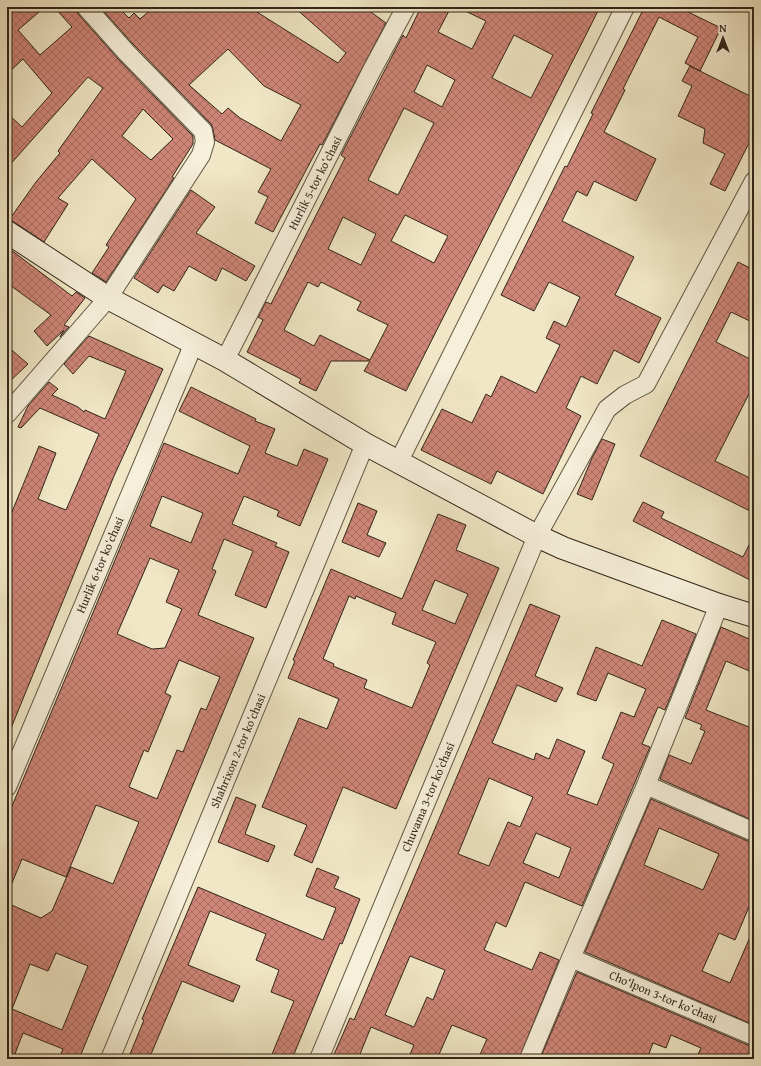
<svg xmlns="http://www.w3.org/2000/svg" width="761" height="1066" viewBox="0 0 761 1066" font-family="'Gentium Book Plus',serif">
	<defs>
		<pattern id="building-cross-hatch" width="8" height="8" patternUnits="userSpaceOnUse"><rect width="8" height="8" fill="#cf8678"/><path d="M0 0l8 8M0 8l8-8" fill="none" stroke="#a86d62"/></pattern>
	</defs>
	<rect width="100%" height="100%" fill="#f1e7c6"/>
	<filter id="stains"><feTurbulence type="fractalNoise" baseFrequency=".005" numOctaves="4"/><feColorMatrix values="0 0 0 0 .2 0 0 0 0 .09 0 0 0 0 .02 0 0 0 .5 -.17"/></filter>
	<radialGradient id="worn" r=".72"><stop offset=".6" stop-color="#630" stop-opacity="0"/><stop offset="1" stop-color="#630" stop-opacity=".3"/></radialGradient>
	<path fill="url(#building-cross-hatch)" stroke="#302519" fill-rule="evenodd" d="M14,7H45L18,30L40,55L72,27L54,7H76L78,14L118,59L193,136V144L172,177L174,178L106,282L92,273L109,247L106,245L136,199L92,159L58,198L68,204L44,242L14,222L9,220L36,182L60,153L58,151L103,88L88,77L7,168V113L22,127L52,93L23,59L7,74V13ZM143,109L173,139L151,160L122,136Z
		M100,7H118L129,18L134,13L140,19L154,7H249L338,63L346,53L294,7H364L386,23L322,145L320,144L273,232L255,223L268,197L258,192L271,169L215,140L213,129L211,124L134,45ZM228,49L264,86L301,105L281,141L240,118L228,108L222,114L189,85Z
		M421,7H451L438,32L472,49L486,21L457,7H600L406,391L364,371L370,361H331L316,391L299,383L301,379L247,352L263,320L258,317L266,302L271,304L345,158L341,155L403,35L406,38ZM514,35L553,55L531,98L492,78ZM427,65L455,80L442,107L414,92ZM404,108L434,123L398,195L368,180ZM405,215L448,236L434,263L391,241ZM343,217L376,234L361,265L328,249ZM308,282L318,287L321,282L361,302L357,310L388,325L370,360L320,335L314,346L284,330Z
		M638,7H689L686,11L721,28L700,71L685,63L698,37L659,17L623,89L625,90L604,132L656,159L636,201L594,181L587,196L577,191L562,221L634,257L615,295L661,318L639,363L614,350L597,384L581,376L566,408L581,416L543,494L497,471L491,484L421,450L442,409L472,423L486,394L491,397L501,376L536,393L560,345L546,338L554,321L566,327L580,297L549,282L534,311L501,295L565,166L567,167L593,114L591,113L643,10Z
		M690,66L754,98V133L725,191L710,184L725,154L703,143L705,129L678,116L692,86L682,81Z
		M191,190L215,207L196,233L255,266L246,281L222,268L216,281L189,266L174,291L163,285L158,293L134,278Z
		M7,247L72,296L76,292L85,298L64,325L69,327L60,337L64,330L47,346L34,331L51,315L7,283Z
		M738,262L754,270V323L731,312L716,342L754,361V384L715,461L754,480V513L640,456Z
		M89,336L163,369L114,476L7,738V524L39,446L56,453L38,499L66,510L99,434L40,408L21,428L18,427L28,406L49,382L58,389L52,395L78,407L84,412L85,410L105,419L126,371L89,356L73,374L64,364Z
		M7,346L28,364L7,384Z
		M191,387L256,419L255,421L275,429L265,453L297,466L304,449L328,459L300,526L277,516L279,511L244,496L232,524L277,543L275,546L289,552L266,608L235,595L253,551L224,539L212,569L216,571L198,615L254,638L79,1059H59L63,1049L23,1033L13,1059H7V903L41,918L52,911L71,867L113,884L139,822L96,805L66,877L22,859L7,895V818L164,443L238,474L250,446L179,411ZM162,496L203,513L191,543L150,526ZM150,558L179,570L166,602L182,609L165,648L152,649L117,634ZM179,660L220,677L206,710L201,708L183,752L177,750L157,799L129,787L144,750L148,752L171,696L165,693ZM56,953L88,966L62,1030L12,1009L30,964L48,971Z
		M602,439L615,444L592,500L577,494L592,458Z
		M643,502L664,512L661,518L743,557L754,535V582L633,521Z
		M358,503L377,511L367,535L386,543L379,557L342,542Z
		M438,514L466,525L456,550L499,568L396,809L343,787L312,863L294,855L307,825L262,807L299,718L327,729L339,699L288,678L295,661L293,660L331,569L402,599ZM435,580L468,594L455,624L422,610ZM349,596L355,599L356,596L396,613L392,624L436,642L427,663L430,665L412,708L364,688L367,680L333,666L334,664L323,659Z
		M530,604L560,616L535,676L563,688L556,702L517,685L492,743L534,760L536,753L549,759L557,739L585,751L567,794L597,805L614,764L602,758L621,712L634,717L646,689L608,673L596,701L577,694L596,647L642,666L662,620L696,634L665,710L658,707L642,744L650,747L582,906L525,882L506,927L496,922L484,950L532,970L540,952L559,960L519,1059H478L487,1039L452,1025L437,1059H408L414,1045L371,1027L358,1059H332L350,1018L354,1020ZM489,778L533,797L520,827L508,822L489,866L458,854ZM536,833L571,848L559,878L523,863ZM410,956L445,970L433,1000L427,997L414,1027L385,1015Z
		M721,627L754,641V673L726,661L706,710L754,729V821L660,779L669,755L691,764L705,731L700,729L702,725L685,718Z
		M236,797L256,805L245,834L275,846L268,862L218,842Z
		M651,799L750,842H754V895L735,940L719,933L702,971L730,983L754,928V1025L585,952ZM659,828L719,854L703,890L644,865Z
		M317,868L339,877L334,888L360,899L342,944L340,943L292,1059H270L294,1001L271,992L279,970L256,960L266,934L210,911L188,965L240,986L233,1002L182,981L149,1059H128L144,1020L142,1019L198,887L323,940L336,908L306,896Z
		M577,972L750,1046H754V1059H696L701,1048L671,1035L666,1048L653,1043L647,1059H540Z"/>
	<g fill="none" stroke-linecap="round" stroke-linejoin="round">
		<g stroke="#605644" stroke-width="20">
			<path id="street" d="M225,360L372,70L406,7
				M7,414L108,298L201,155L205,142L203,131L126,52L86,7
				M399,461L625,7
				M646,785L754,832
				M7,787L194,343
				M571,958L754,1036
				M110,1059L365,444
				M319,1059L537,536L607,409L625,395L646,384L754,181
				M529,1059L571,958L646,785L719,605"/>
		</g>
		<g stroke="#302519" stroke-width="24">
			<path id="secondary" d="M7,232L108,298L225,360L365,444L537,536L563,548L719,605L754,616"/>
		</g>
		<use href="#street" stroke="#f6efda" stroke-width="18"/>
		<use href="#secondary" stroke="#f6efda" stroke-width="22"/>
	</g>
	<g text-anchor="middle" stroke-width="3.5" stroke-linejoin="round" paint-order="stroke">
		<g font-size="12" fill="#302519" stroke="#f6efda">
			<text transform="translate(315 183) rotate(-63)" y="4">Hurlik 5-tor koʻchasi</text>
			<text transform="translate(100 565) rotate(-67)" y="4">Hurlik 6-tor koʻchasi</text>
			<text transform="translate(238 751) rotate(-67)" y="4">Shahrixon 2-tor koʻchasi</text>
			<text transform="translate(428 797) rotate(-67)" y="4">Chuvama 3-tor koʻchasi</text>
			<text transform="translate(663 997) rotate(23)" y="4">Cho‘lpon 3-tor koʻchasi</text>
		</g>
	</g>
	<rect width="761" height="1066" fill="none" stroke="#f1e7c6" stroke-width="24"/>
	<rect x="8" y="8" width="745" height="1050" fill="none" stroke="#302519" stroke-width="2"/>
	<rect x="12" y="12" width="737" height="1042" fill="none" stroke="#302519"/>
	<g transform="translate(723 38)" stroke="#f6efda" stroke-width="3" paint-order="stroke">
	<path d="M0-3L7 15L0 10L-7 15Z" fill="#302519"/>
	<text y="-6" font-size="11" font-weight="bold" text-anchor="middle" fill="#302519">N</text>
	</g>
	<rect width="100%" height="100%" filter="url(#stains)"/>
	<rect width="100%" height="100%" fill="url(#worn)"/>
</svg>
